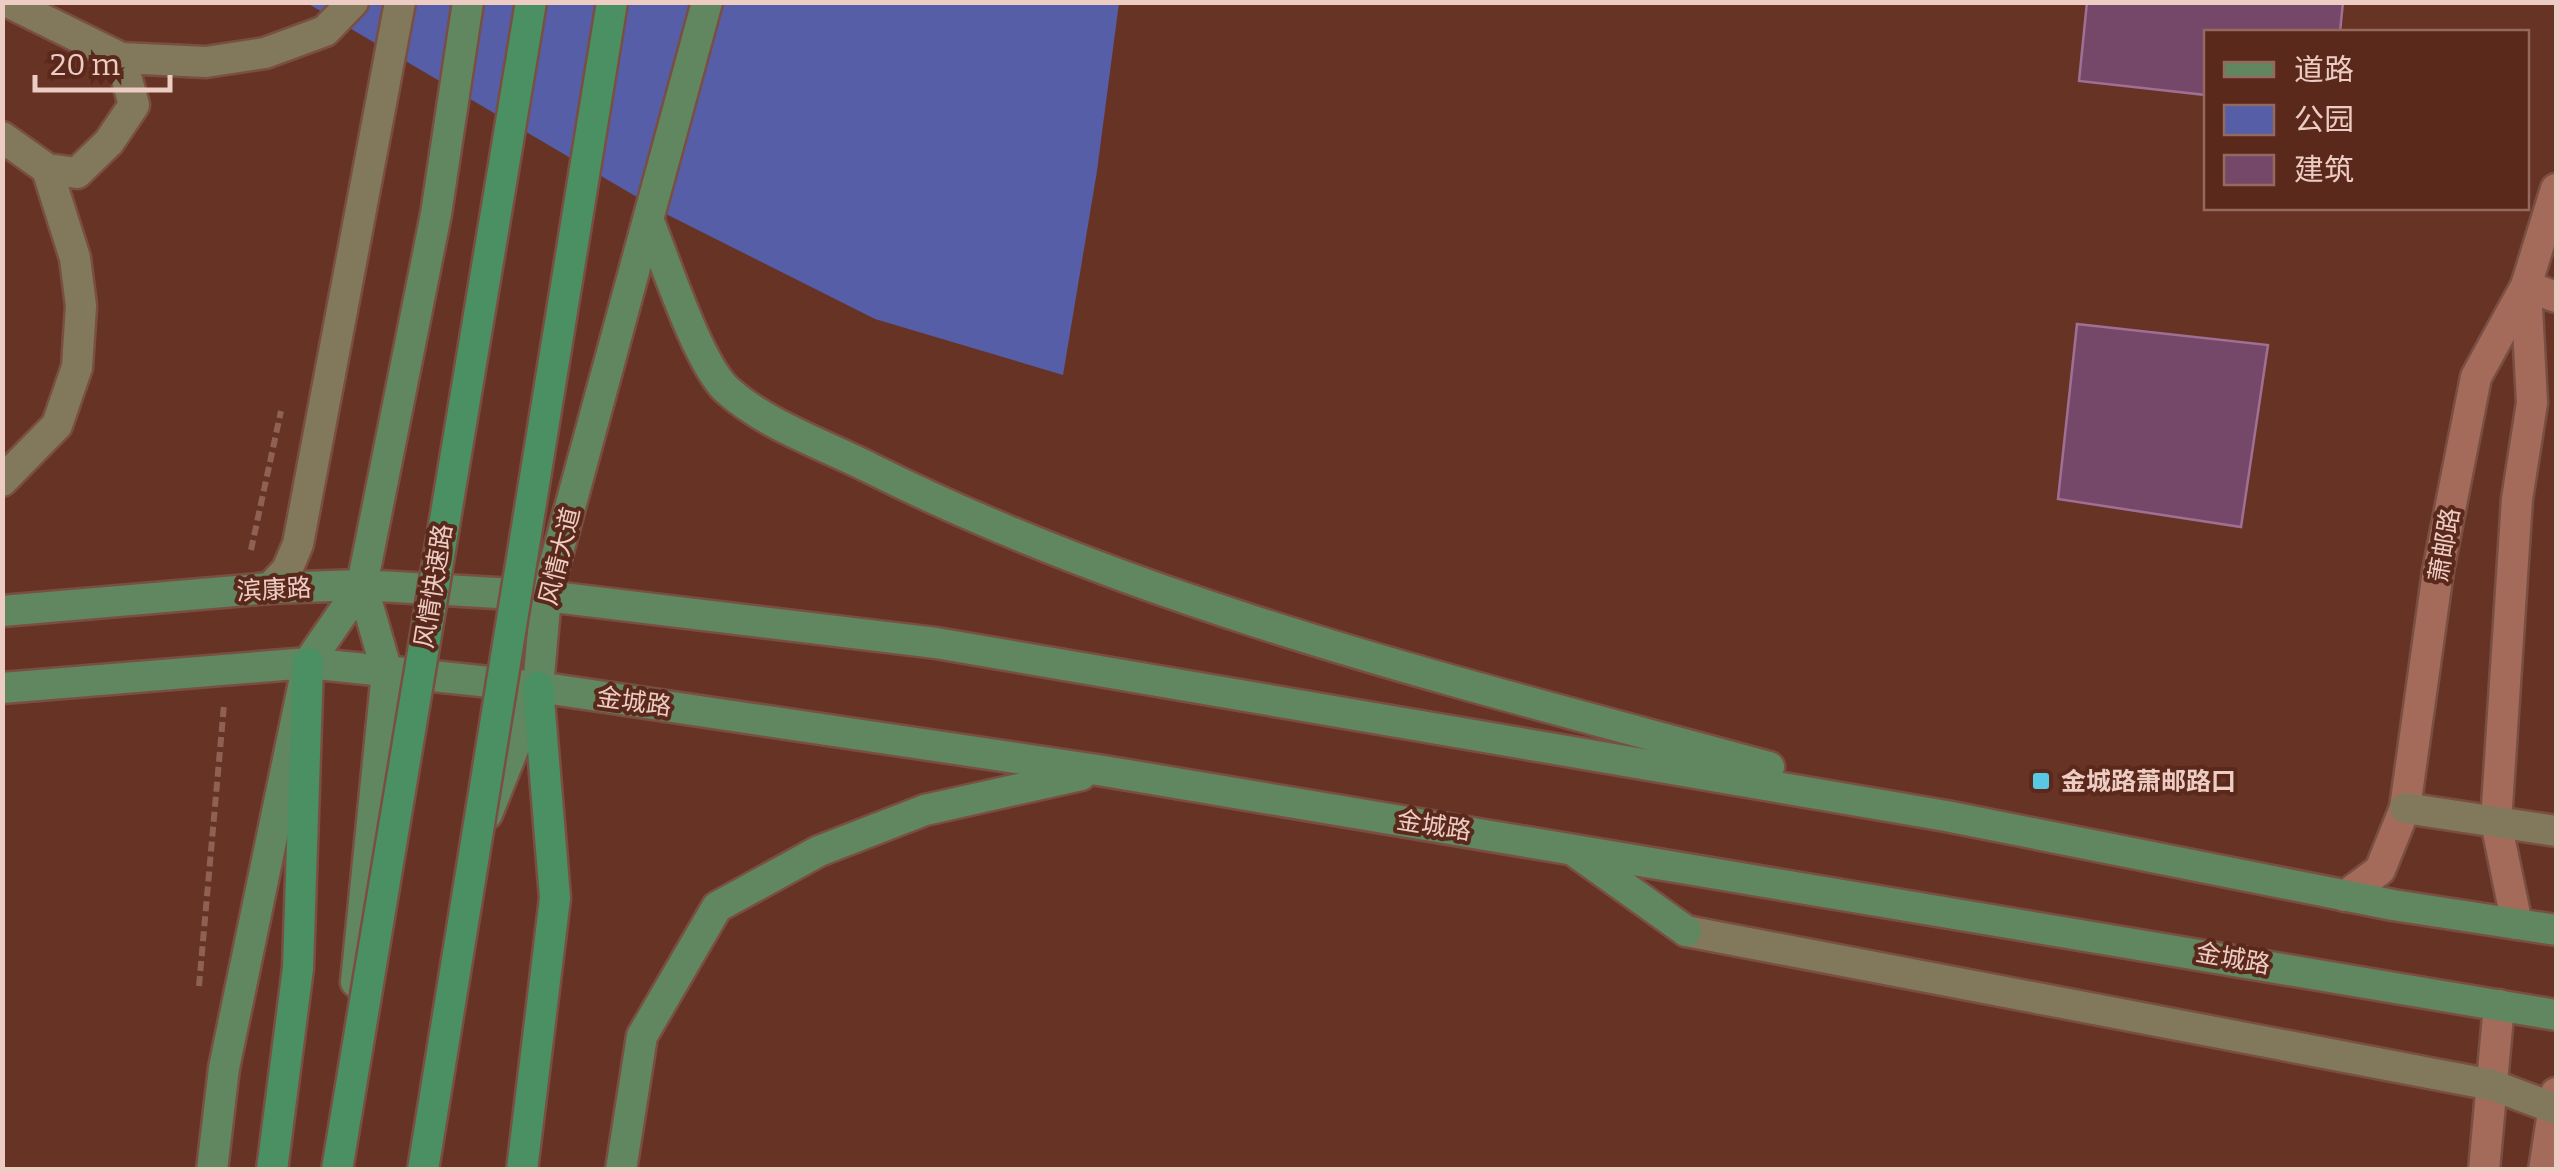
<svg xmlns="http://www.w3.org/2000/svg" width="2559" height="1172" viewBox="0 0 2559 1172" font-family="Bitter,'Noto Sans SC',serif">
	<rect width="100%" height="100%" fill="#673325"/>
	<path fill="#555ea7" d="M307,3H1119L1097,171L1063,375L875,319L664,213Z"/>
	<path fill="#75486a" stroke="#9f7093" stroke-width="2.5" d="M2087,2H2343L2340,32H2206V95L2079,81Z
		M2077,324L2268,345L2241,527L2058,499Z"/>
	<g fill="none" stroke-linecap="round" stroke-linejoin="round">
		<g stroke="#7a4f43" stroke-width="35">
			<path id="minor" d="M2526,286L2556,297"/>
		</g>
		<g stroke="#7a4f43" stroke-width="35">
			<path id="tertiary" d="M2345,896L2380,870L2405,808L2438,571L2476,377L2526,286L2556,189
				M2517,924L2496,822L2517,499L2532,403L2526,289
				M2484,1170L2499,1005
				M2544,1170L2556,1093"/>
		</g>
		<g stroke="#7a4f43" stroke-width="35">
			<path id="secondary" d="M8,2L121,58L206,62L265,53L325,31L353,2
				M2,137L47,169L77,173L109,142L134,105L121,58
				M2,481L57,425L77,367L81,306L75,258L47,169
				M270,588L287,570L298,544L400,2
				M2405,808L2556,831
				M1686,931L2492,1085L2556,1109"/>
		</g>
		<g stroke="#7a4f43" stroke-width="35">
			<path id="primary" d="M650,224C666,264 698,362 726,389C765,425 825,445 872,469C1155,610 1466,684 1769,767
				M2,611L270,588L362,585L546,596L936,643L1946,816L2393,905L2556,930
				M2,688L308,663L538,687L1104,771L2556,1015
				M487,814L538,687L546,596L707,2
				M1577,853L1686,931
				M356,982L387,672L362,585
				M212,1170L224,1068L308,663L362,585L436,214L468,2
				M621,1170L642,1036L717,907L819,851L925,810L1081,775"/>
		</g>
		<g stroke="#7a4f43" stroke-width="35">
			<path id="trunk" d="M272,1170L298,968L308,663
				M522,1170L555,898L538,687"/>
		</g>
		<path stroke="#8f6155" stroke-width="6" stroke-dasharray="10 5" stroke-linecap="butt" d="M251,550L281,411
			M199,986L224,705"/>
		<use href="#minor" stroke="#a46b5b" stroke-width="30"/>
		<use href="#tertiary" stroke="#a46b5b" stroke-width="30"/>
		<use href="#secondary" stroke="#82795d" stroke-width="30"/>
		<use href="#primary" stroke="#608760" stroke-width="30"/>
		<use href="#trunk" stroke="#4a9062" stroke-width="30"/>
		<g stroke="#7a4f43" stroke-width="35" stroke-linecap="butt">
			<path id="trunk-bridge" d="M337,1170L531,2
				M423,1170L612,2"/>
		</g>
		<use href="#trunk-bridge" stroke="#4a9062" stroke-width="30"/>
	</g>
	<rect fill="#58c9e3" stroke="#5b291b" stroke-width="4" x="2031" y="771" width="20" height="20" rx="5"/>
	<g text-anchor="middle" stroke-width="8" stroke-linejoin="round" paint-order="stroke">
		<g font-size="25" fill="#ecccc3" stroke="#5b291b">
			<text transform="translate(2444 545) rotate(-80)" y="9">萧邮路</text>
			<text transform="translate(559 556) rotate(-76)" y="9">风情大道</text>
			<text transform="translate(433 586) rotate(-81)" y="9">风情快速路</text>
			<text transform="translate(274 589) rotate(-3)" y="9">滨康路</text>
			<text transform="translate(634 701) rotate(8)" y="9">金城路</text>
			<text transform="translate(1434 825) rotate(9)" y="9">金城路</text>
			<text transform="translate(2233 958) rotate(10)" y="9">金城路</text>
		</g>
		<g font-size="25" font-weight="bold" fill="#ecccc3" stroke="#5b291b" text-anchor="start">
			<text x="2061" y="790">金城路萧邮路口</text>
		</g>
	</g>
	<rect width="2559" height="1172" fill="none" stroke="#ecccc3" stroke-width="10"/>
	<rect x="2204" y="30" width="325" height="180" fill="#5b291b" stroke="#956a5e" stroke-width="2.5"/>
	<rect x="2224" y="62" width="50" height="15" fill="#608760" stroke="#956a5e" stroke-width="2.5"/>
	<text x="2294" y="80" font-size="30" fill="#ecccc3">道路</text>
	<rect x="2224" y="105" width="50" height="30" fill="#555ea7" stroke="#956a5e" stroke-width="2.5"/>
	<text x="2294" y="130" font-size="30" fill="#ecccc3">公园</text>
	<rect x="2224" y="155" width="50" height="30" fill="#75486a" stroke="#956a5e" stroke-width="2.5"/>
	<text x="2294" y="180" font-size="30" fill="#ecccc3">建筑</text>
	<path d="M35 75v15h135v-15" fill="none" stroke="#ecccc3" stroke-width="5"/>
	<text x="50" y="75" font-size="30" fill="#ecccc3" stroke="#5b291b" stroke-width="8" paint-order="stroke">20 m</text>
</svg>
